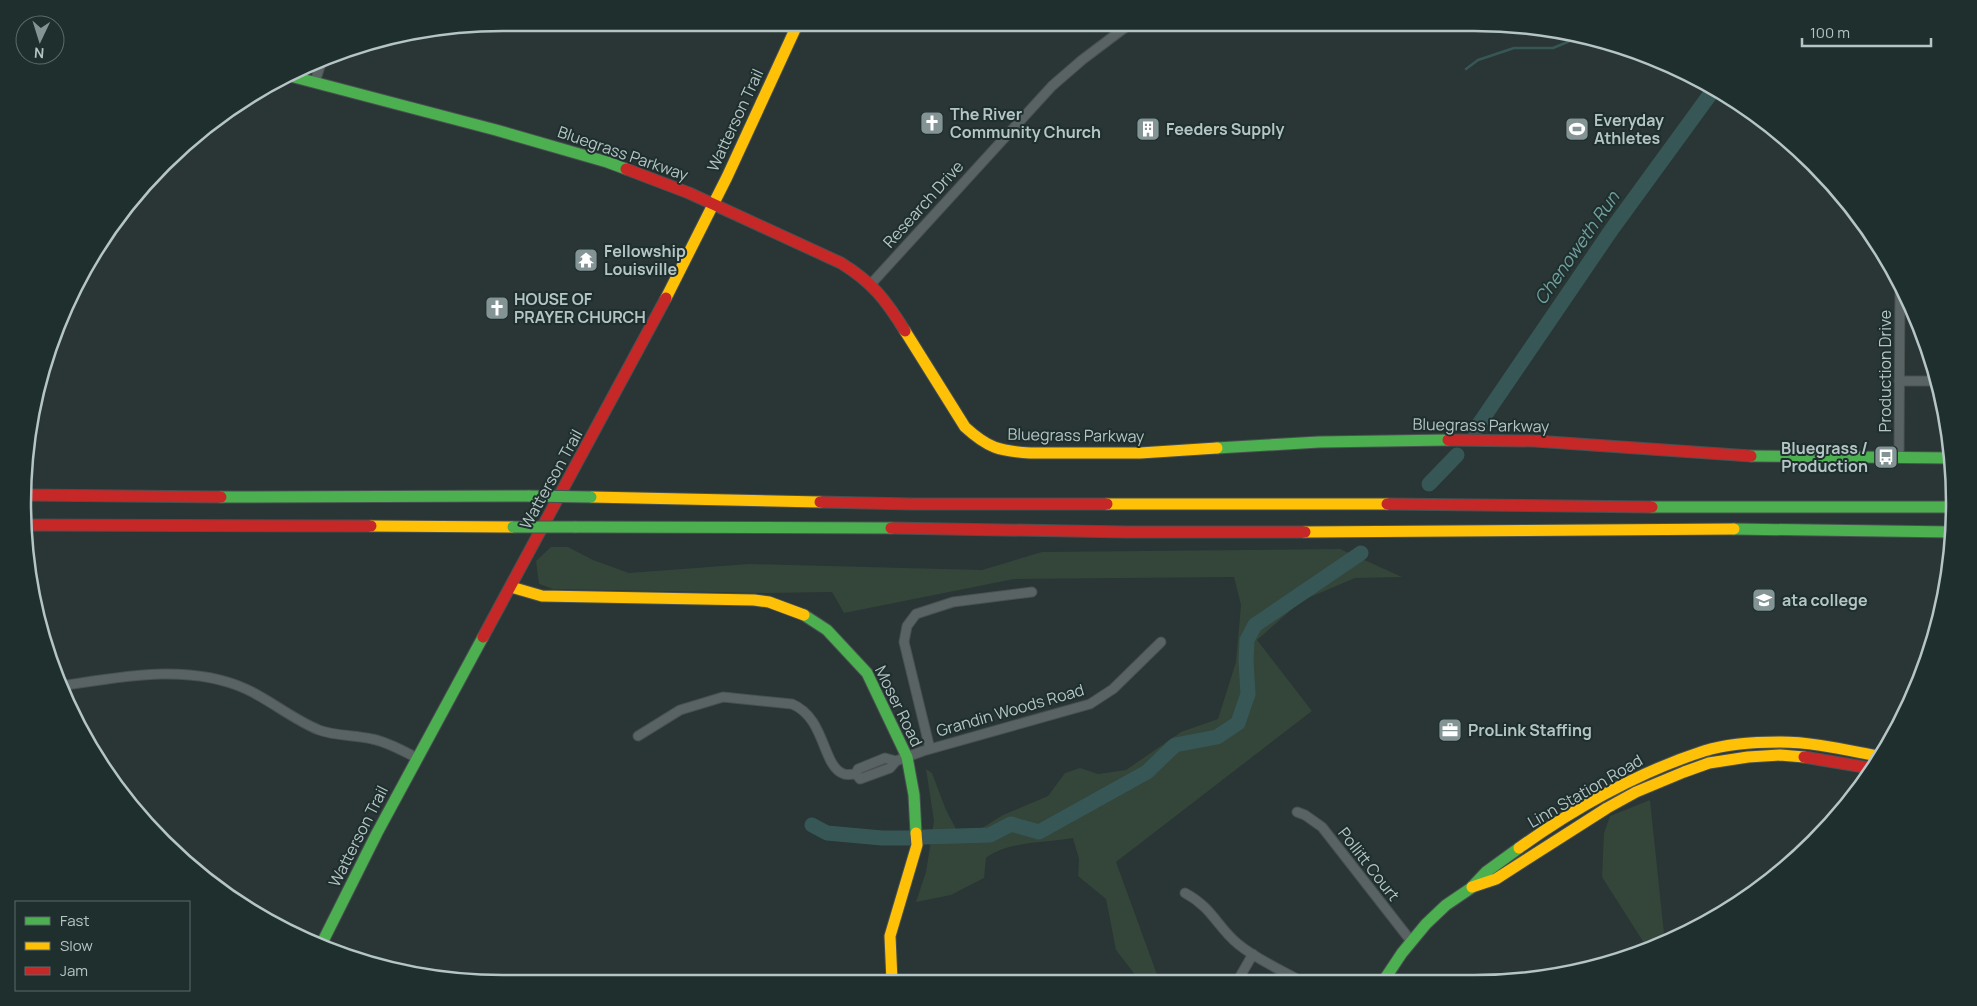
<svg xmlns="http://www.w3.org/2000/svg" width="1977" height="1006" viewBox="0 0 1977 1006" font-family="Manrope,sans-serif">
	<rect width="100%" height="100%" fill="#2a3535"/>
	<path fill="#34453a" d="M551,547H568L593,560L629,573L749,564L982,570L1042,552L1340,549L1402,577L1355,578L1301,601L1257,640L1312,711L1116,862L1159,980L1136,981V976L1116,950L1106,899L1078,876L1079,859L1073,838C1044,843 1009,841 986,858L984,878L951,895L916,902L926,872L934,821L926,769L932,773L946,810L956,829L979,830L1003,815L1048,796L1065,773L1080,768L1098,774L1126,770L1181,732L1218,719L1236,662L1241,605L1234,577L1014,579L844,613L832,592L767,593L553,589L539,584L536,561Z
		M1650,800L1665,943L1639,952L1646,946L1602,877L1604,833L1610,816Z"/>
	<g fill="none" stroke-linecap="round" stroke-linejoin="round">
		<path stroke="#375757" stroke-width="2.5" d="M1466,69L1478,60L1514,48H1553L1582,36"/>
		<path stroke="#375757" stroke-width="15" d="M1475,430L1612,229L1714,89
			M1429,484L1457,455
			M812,825L827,833L882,838H909
			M924,837L990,835L1011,824L1039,832L1147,772L1175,745L1217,737L1238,723L1248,694L1246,661L1247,640L1255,625L1361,553"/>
		<g stroke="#485050" stroke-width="11">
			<path id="street" d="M315,82L321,63
				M871,284L1052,86L1082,60L1131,23
				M1899,381H1937
				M1899,457L1900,285
				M61,686C121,677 188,663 246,689C270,700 294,720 319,730C335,736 355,735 372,739C388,742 403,751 417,758
				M638,736L680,710L723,697L792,704C826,718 822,767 844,774C847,775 852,774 856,774L860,779L890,768L896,761L923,751L1090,704L1113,689L1161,642
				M930,749L904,642L907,626L916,614L953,602L1032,592
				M856,774L858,769L885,758L896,761
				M1297,812L1305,815L1322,827L1411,941
				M1185,893C1213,908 1217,927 1238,944C1256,959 1279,969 1299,980
				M1238,980L1253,954"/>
		</g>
		<g stroke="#485050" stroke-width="13">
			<path id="fast" d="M294,77L496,130L607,162L626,169
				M1217,448L1319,442L1448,440
				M1751,456L1951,458
				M221,497L529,496
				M1652,507H1953
				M575,527L891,528
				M1734,529L1953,532
				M804,615L827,630L867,673L907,757L914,795L916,833
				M321,945L377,833L483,637
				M1384,980L1402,953L1426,924L1446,905L1471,888L1486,872L1519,848"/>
		</g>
		<g stroke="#485050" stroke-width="13">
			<path id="slow" d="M666,298L727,177L798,23
				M905,331L965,427C988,448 999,451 1030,453H1140L1217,448
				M591,497L820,502
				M1107,504H1387
				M371,526L513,527
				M1305,532L1734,529
				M511,587L542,596L754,600L769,602L804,615
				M1519,848C1575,808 1639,772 1704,751C1726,744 1758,742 1780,742C1813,742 1846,750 1878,756
				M1472,887L1496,879L1607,808L1636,792L1684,772L1709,763L1748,757L1780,755L1804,757
				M892,981L890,936L917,845L916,833"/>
		</g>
		<g stroke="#485050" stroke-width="13">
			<path id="jam" d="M626,169L689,193L841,263C872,282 886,300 905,331
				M1448,440L1535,441L1751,456
				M27,495L221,497
				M820,502L911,504H1107
				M1387,504L1652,507
				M25,525L371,526
				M891,528L1127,532H1305
				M483,637L666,298
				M1804,757L1870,768"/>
		</g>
		<use href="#street" stroke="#5a6363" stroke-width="9"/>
		<use href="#fast" stroke="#4caf50" stroke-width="11"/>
		<use href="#slow" stroke="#ffc107" stroke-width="11"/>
		<use href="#jam" stroke="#c62828" stroke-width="11"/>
		<g stroke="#475151" stroke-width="13" stroke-linecap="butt">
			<path id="fast-bridge" d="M529,496L591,497
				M513,527H575"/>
		</g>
		<use href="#fast-bridge" stroke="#4caf50" stroke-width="11"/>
	</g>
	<defs>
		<g id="church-square" transform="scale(1.25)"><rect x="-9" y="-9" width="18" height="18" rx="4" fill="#849393" stroke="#1e2f2e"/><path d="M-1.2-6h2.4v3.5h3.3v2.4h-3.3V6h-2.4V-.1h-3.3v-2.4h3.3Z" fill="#fff"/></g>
		<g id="building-square" transform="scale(1.25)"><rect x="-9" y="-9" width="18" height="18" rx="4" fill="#849393" stroke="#1e2f2e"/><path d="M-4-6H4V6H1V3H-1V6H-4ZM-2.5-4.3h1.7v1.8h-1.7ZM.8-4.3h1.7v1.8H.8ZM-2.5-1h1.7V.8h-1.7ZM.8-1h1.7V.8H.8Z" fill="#fff"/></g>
		<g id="stadium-square" transform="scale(1.25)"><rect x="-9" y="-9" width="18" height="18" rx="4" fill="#849393" stroke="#1e2f2e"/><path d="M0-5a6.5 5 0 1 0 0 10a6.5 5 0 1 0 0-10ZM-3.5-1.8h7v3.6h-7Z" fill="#fff"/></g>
		<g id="temple-square" transform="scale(1.25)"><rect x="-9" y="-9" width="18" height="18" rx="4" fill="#849393" stroke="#1e2f2e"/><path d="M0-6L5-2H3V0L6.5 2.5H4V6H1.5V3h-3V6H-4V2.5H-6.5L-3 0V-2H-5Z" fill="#fff"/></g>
		<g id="bus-square" transform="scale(1.25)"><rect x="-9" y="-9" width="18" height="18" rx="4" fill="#849393" stroke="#1e2f2e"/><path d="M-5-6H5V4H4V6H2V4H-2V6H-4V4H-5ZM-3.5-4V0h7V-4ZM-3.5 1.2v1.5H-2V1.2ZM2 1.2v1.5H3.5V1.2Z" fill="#fff"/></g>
		<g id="university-square" transform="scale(1.25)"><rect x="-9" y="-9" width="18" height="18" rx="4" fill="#849393" stroke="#1e2f2e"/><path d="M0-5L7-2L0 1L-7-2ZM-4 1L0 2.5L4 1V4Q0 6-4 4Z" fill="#fff"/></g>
		<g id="office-square" transform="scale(1.25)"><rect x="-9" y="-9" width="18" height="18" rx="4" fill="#849393" stroke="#1e2f2e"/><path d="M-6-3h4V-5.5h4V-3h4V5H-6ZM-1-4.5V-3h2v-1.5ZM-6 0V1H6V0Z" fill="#fff"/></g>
	</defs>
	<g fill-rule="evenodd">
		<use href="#church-square" x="932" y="123"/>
		<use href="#building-square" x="1148" y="129"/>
		<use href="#stadium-square" x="1577" y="129"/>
		<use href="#temple-square" x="586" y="260"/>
		<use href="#church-square" x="497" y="308"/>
		<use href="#bus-square" x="1886" y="457"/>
		<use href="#university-square" x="1764" y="600"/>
		<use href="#office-square" x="1450" y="730"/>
	</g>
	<g text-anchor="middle" stroke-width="4" stroke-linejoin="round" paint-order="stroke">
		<g font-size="16" font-weight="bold" fill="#b5c5c5" stroke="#1e2f2e" text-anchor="start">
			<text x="950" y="120">The River<tspan x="950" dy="18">Community Church</tspan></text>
			<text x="1594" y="126">Everyday<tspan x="1594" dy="18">Athletes</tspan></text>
			<text x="1166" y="135">Feeders Supply</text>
			<text x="604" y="257">Fellowship<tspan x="604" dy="18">Louisville</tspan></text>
			<text x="514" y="305">HOUSE OF<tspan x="514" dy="18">PRAYER CHURCH</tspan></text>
			<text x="1868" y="454" text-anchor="end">Bluegrass /<tspan x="1868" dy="18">Production</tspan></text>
			<text x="1782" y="606">ata college</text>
			<text x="1468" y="736">ProLink Staffing</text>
		</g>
		<g font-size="16" fill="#b5c5c5" stroke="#1e2f2e">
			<text transform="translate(735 120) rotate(-65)" y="6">Watterson Trail</text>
			<text transform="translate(623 153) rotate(19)" y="6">Bluegrass Parkway</text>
			<text transform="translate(923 204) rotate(-48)" y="6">Research Drive</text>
			<text transform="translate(1885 371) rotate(-90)" y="6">Production Drive</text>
			<text transform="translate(1481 425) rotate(1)" y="6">Bluegrass Parkway</text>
			<text transform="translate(1076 435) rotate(1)" y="6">Bluegrass Parkway</text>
			<text transform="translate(551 479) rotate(-61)" y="6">Watterson Trail</text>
			<text transform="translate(899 706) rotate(64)" y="6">Moser Road</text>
			<text transform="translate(1010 710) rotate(-16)" y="6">Grandin Woods Road</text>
			<text transform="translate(1585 791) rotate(-30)" y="6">Linn Station Road</text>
			<text transform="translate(358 836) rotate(-63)" y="6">Watterson Trail</text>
			<text transform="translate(1369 864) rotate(52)" y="6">Pollitt Court</text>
		</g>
		<g font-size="18" font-style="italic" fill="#72a09f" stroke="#1e2f2e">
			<text transform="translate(1577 248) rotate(-55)" y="6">Chenoweth Run</text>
		</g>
	</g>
	<path d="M0 0H1977V1006H0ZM503 31H1474A472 472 0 0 1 1946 503V503A472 472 0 0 1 1474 975H503A472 472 0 0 1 31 503V503A472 472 0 0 1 503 31Z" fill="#1e2f2e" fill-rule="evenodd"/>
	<path fill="none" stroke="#b5c5c5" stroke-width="2.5" d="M503 31H1474A472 472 0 0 1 1946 503V503A472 472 0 0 1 1474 975H503A472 472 0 0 1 31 503V503A472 472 0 0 1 503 31Z"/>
	<rect x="15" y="901" width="175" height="90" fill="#1e2f2e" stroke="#5a6b6a"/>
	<rect x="25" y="917" width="25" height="8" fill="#4caf50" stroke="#5a6b6a"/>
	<text x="60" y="926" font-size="15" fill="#b5c5c5">Fast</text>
	<rect x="25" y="942" width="25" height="8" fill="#ffc107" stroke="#5a6b6a"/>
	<text x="60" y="951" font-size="15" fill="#b5c5c5">Slow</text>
	<rect x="25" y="967" width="25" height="8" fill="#c62828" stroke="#5a6b6a"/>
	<text x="60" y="976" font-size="15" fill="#b5c5c5">Jam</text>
	<g transform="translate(40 40) rotate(184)"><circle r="24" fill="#1e2f2e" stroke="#5a6b6a"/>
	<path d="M0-4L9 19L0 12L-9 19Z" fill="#849393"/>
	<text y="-8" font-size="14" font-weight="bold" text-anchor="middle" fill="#b5c5c5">N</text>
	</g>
	<path d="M1802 38v8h129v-8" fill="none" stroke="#b5c5c5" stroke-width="2.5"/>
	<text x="1810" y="38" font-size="15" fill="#b5c5c5" stroke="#1e2f2e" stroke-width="4" paint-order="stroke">100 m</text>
</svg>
